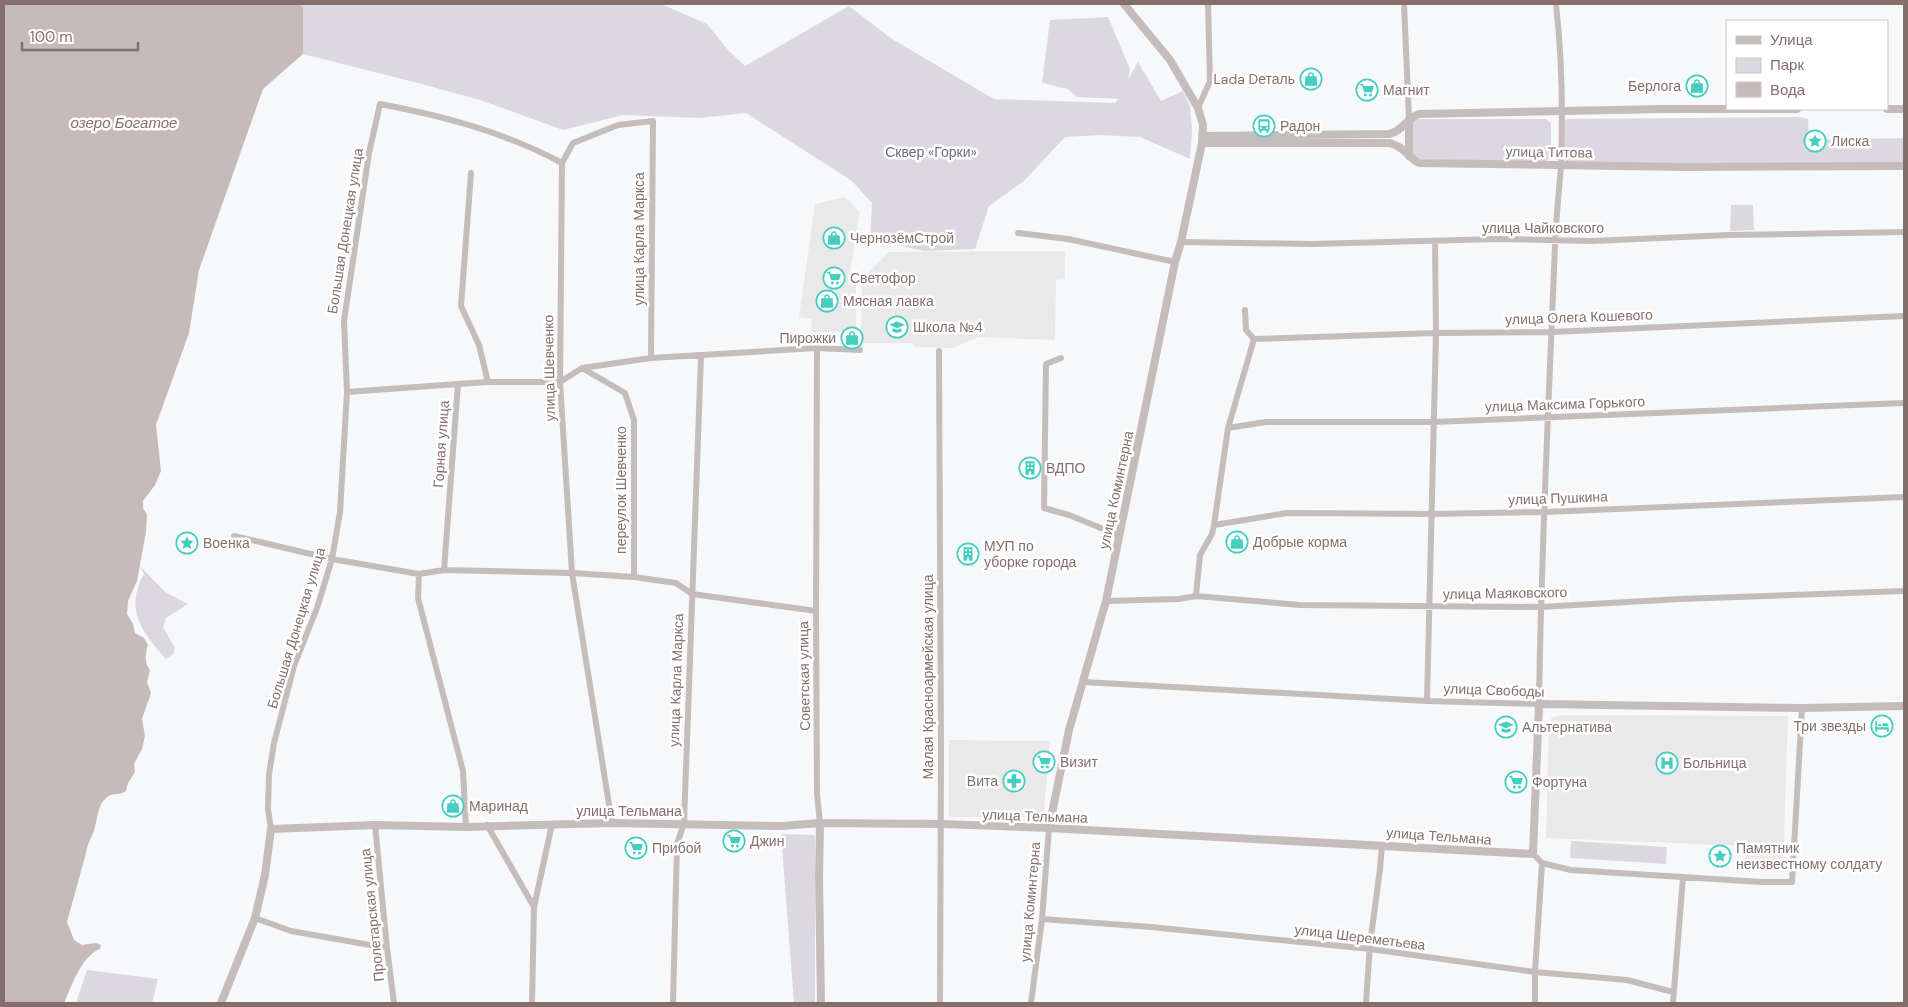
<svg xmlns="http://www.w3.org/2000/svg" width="1908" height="1007" viewBox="0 0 1908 1007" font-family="'DM Sans',sans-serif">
	<rect width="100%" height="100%" fill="#f7f8f9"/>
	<path fill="#eae9ea" d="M845,197L860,212L848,284L856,285V331L811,333L812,319L799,317L815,204Z
		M1065,251V279L1056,280L1055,340L978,337L953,348L916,347L912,343H861L862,279L889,252Z
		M1564,715L1788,716L1783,866L1745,864L1746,846L1546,838L1549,724L1552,717Z
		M949,740L1050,741L1044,811L1035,817H949Z"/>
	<path fill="#dbd9df" d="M300,4H661L707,24L728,50L745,66L849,6L892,39L994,99L1115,103L1118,99L1077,97L1068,89L1042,83L1050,20L1108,17L1130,69L1128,80L1138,62L1161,101L1183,91L1190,106L1192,130L1190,159L1140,137L1100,135L1065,137L1024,181L989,206L975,249L924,251L870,239L872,203L852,181L746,113L700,118L623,115L563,130L480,100L418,83L303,54V8Z
		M1798,117L1808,119L1809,140L1904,138V164L1566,163L1564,157L1565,120L1568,119Z
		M1416,119H1546L1551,123V156L1545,162L1418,159L1413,155L1411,122Z
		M1731,205H1753L1754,230L1730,231Z
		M140,566L165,592L188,604L166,618L163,627L175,648L173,654L166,659C142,632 124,610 144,574Z
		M781,834L815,835V1003H794Z
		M1571,841L1667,847L1666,864L1570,858Z
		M87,970L158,979L152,1003H76Z"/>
	<path fill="#c7babb" d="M4,4H300L303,8V54L263,89L199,270L189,333L156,425L161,471L155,485L143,501V508L147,514L146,532L137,581L128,601L127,614L133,624L135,633L144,638L148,645C145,654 144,662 150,670L147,682L151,693L142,719L145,736L142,749L134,764L135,772L128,783L126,791C121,795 117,793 111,795C97,801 98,819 94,831C91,839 87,844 86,853L67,922L74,940L82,945L96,943L101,945L100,949C81,956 72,986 64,1003H4Z"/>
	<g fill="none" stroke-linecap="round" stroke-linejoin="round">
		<path stroke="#c4bdbc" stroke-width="6" d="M1404,4L1409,119
			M1198,108L1210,81L1208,4
			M1018,233L1068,239L1175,262
			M1181,242L1312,244L1498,239L1592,241L1729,235L1904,232
			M1254,339L1436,333L1552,332L1904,316
			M817,348L816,611L817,794L820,823
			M939,351L941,753L940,1003
			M1061,358L1046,364L1044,508L1069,515L1118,535
			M582,368L625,393L634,420V577
			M488,382H560L582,368L651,358L817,348L860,350
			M347,392L458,384
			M1228,428L1266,422H1434L1904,403
			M1214,525L1287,513L1432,514L1545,512L1904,497
			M234,536L332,559L419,574
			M444,570L572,573L634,577L676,583L692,594L816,611
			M1196,596L1200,555L1212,534L1214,525L1228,428L1254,339L1246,330L1245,310
			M1106,601L1179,599L1196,596L1300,605L1540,607L1680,599L1904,591
			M1083,682L1427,701L1539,704C1541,551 1549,398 1555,245C1556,218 1559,192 1561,166C1563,112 1562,57 1556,4
			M1427,701L1436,333L1435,241
			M612,823L572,573L560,382L562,163L573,143L618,125L653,121L651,358
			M375,825L387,948L394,1003
			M487,825L534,907
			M466,827L463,771L418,598L419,574L444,570L458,384L488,382L479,345L461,306L471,173
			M271,829L268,809L269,774L274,743L294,666L317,608L332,559L340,512L347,392L344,321L369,153L380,104C444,116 504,132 562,163
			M1533,854L1542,863L1571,870L1762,882H1792L1802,708
			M255,918L291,931L387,948
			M1042,919L1151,927L1370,949L1535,972L1627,980L1673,992
			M532,1003L534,907L552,824
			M673,1003L677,844L684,823L701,356
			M1031,1003L1042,919L1049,828
			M1366,1003L1370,944L1380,869L1382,845
			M1535,1003V972L1542,863
			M1673,1003L1683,877"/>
		<path stroke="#c4bdbc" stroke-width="8" d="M1887,109H1904
			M1409,119V156
			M1202,136L1389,134C1402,132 1407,118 1419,114L1663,109H1797
			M1202,143H1390C1405,147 1407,157 1419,163L1684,167L1904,166
			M820,823L819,877L821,1003
			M1049,828L1069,730L1106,601L1175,262L1181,242L1202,143L1203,125L1198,108L1170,60L1124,4
			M221,1003L255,918L265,875L271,829L375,825L466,827L612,823L781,826L820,823L941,824L1049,828L1533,854L1539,704L1802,708L1904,706"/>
	</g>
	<defs>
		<g id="shop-ring" transform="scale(1.125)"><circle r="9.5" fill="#fff" stroke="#43cebf" stroke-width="1.5"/><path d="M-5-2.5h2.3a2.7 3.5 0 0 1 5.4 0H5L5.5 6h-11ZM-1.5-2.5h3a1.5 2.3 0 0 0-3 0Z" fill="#43cebf"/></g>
		<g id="supermarket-ring" transform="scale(1.125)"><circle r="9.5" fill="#fff" stroke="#43cebf" stroke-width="1.5"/><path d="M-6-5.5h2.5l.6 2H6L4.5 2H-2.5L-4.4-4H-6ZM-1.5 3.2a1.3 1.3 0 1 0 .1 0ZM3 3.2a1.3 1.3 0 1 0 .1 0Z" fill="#43cebf"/></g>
		<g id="bus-ring" transform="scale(1.125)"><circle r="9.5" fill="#fff" stroke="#43cebf" stroke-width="1.5"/><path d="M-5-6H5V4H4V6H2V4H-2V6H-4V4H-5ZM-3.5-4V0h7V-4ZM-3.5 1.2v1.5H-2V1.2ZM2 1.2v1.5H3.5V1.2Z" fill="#43cebf"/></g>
		<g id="sight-ring" transform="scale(1.125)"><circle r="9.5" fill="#fff" stroke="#43cebf" stroke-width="1.5"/><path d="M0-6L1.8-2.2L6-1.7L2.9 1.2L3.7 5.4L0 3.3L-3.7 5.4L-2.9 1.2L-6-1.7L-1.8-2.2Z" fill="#43cebf"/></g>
		<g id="school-ring" transform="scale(1.125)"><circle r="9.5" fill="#fff" stroke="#43cebf" stroke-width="1.5"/><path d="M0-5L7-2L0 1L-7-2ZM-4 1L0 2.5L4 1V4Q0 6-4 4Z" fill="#43cebf"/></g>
		<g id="building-ring" transform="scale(1.125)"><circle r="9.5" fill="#fff" stroke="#43cebf" stroke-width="1.5"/><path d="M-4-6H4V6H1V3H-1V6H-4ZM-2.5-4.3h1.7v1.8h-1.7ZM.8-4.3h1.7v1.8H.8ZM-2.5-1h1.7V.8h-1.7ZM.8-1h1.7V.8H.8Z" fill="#43cebf"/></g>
		<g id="hotel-ring" transform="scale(1.125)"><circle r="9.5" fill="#fff" stroke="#43cebf" stroke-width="1.5"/><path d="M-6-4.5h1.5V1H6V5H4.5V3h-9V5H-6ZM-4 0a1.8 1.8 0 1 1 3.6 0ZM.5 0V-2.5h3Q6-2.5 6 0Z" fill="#43cebf"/></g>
		<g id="hospital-ring" transform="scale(1.125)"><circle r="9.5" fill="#fff" stroke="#43cebf" stroke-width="1.5"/><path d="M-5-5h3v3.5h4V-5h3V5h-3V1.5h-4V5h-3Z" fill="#43cebf"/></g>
		<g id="pharmacy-ring" transform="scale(1.125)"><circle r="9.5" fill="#fff" stroke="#43cebf" stroke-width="1.5"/><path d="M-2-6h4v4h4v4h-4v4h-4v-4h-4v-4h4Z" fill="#43cebf"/></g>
	</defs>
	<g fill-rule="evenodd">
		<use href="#shop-ring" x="1311" y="79"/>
		<use href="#shop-ring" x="1697" y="86"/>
		<use href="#supermarket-ring" x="1367" y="90"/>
		<use href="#bus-ring" x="1264" y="126"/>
		<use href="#sight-ring" x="1815" y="141"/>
		<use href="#shop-ring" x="834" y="238"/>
		<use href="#supermarket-ring" x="834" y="278"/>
		<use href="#shop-ring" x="827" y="301"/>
		<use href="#school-ring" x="897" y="327"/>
		<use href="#shop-ring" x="852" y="338"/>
		<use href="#building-ring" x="1030" y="468"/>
		<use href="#shop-ring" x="1237" y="542"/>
		<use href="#sight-ring" x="187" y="543"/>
		<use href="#building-ring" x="968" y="554"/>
		<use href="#hotel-ring" x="1882" y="726"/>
		<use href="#school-ring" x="1506" y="727"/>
		<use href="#supermarket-ring" x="1044" y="762"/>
		<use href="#hospital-ring" x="1667" y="763"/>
		<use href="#pharmacy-ring" x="1014" y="781"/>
		<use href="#supermarket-ring" x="1516" y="782"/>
		<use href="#shop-ring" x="453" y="806"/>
		<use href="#supermarket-ring" x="734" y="841"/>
		<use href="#supermarket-ring" x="636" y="848"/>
		<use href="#sight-ring" x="1720" y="856"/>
	</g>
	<g text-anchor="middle" stroke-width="5" stroke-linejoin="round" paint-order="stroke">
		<g font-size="14" fill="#846f6c" stroke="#fff" text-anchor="start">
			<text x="1295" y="84" text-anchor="end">Lada Dеталь</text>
			<text x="1681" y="91" text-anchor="end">Берлога</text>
			<text x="1383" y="95">Магнит</text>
			<text x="1280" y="131">Радон</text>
			<text x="1831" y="146">Лиска</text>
			<text x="850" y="243">ЧернозёмСтрой</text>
			<text x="850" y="283">Светофор</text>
			<text x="843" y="306">Мясная лавка</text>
			<text x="913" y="332">Школа №4</text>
			<text x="836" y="343" text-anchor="end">Пирожки</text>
			<text x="1046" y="473">ВДПО</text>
			<text x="1253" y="547">Добрые корма</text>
			<text x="203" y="548">Военка</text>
			<text x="984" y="551">МУП по<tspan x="984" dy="16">уборке города</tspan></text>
			<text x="1866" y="731" text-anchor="end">Три звезды</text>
			<text x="1522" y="732">Альтернатива</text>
			<text x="1060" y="767">Визит</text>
			<text x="1683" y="768">Больница</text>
			<text x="998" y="786" text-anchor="end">Вита</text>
			<text x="1532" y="787">Фортуна</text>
			<text x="469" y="811">Маринад</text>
			<text x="750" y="846">Джин</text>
			<text x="652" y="853">Прибой</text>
			<text x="1736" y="853">Памятник<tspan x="1736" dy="16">неизвестному солдату</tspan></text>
		</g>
		<g font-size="14" fill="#736a7c" stroke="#fff">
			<text x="931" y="157">Сквер «Горки»</text>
		</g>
		<g font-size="14" fill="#846f6c" stroke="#fff">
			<text transform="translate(1549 152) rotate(1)" y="5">улица Титова</text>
			<text x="1543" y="233">улица Чайковского</text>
			<text transform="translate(345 231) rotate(-81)" y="5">Большая Донецкая улица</text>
			<text transform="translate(639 239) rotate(-90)" y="5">улица Карла Маркса</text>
			<text transform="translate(1579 317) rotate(-2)" y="5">улица Олега Кошевого</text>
			<text transform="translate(549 368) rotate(-91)" y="5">улица Шевченко</text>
			<text transform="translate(1565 404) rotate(-2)" y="5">улица Максима Горького</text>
			<text transform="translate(441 444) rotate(-86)" y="5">Горная улица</text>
			<text transform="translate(621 490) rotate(-90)" y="5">переулок Шевченко</text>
			<text transform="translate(1116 490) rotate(-78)" y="5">улица Коминтерна</text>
			<text transform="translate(1558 498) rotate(-2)" y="5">улица Пушкина</text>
			<text transform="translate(1505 593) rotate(-1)" y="5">улица Маяковского</text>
			<text transform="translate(296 628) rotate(-73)" y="5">Большая Донецкая улица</text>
			<text transform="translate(804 676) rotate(-91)" y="5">Советская улица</text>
			<text transform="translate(928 677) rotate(-90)" y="5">Малая Красноармейская улица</text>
			<text transform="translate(676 680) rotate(-88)" y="5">улица Карла Маркса</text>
			<text transform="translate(1494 690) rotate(2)" y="5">улица Свободы</text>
			<text x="629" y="816">улица Тельмана</text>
			<text transform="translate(1035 816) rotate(2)" y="5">улица Тельмана</text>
			<text transform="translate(1439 836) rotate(4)" y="5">улица Тельмана</text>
			<text transform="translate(1030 902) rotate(-85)" y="5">улица Коминтерна</text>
			<text transform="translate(372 915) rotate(-96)" y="5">Пролетарская улица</text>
			<text transform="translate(1360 937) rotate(7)" y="5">улица Шереметьева</text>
		</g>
		<g font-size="15" font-style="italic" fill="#866e6f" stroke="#fff">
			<text x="124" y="128">озеро Богатое</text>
		</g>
	</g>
	<rect width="1908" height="1007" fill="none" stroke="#846f6c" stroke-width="10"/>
	<rect x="1726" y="20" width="162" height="90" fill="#ffffff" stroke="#cec5c4"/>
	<rect x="1736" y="36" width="25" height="8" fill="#c4bdbc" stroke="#cec5c4"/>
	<text x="1770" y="45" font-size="15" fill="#846f6c">Улица</text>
	<rect x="1736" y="58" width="25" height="15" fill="#dbd9df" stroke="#cec5c4"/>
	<text x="1770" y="70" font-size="15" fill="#846f6c">Парк</text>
	<rect x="1736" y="82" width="25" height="15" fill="#c7babb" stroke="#cec5c4"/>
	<text x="1770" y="95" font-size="15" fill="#846f6c">Вода</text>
	<path d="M22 42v8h116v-8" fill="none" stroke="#846f6c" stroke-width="2.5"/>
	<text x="30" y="42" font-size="15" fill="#846f6c" stroke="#ffffff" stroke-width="4" paint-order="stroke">100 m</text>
</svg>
